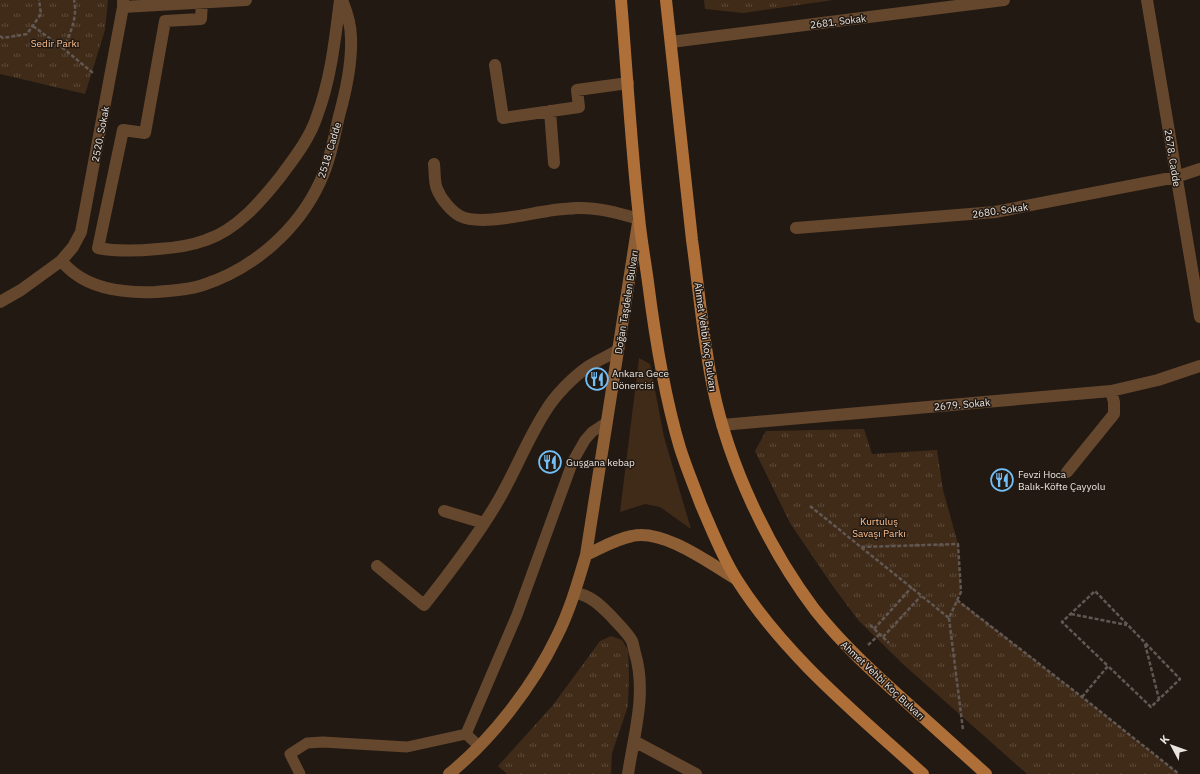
<svg xmlns="http://www.w3.org/2000/svg" width="1200" height="774" viewBox="0 0 1200 774" font-family="'IBM Plex Sans',sans-serif">
	<defs>
		<pattern id="park-tufts" width="24" height="20" patternUnits="userSpaceOnUse"><rect width="24" height="20" fill="#402b19"/><path d="M3 7l-1-3M5 7V3M7 7l1-3M15 17l-1-3M17 17v-4M19 17l1-3" fill="none" stroke="#5c4a3a"/></pattern>
	</defs>
	<rect width="100%" height="100%" fill="#221913"/>
	<path fill="#402b19" d="M639,358L650,364L664,437L691,529L660,507L645,504L620,512Z"/>
	<path fill="url(#park-tufts)" d="M0,0H108L105,30L85,94L0,74Z
		M704,0H833L743,13L705,9Z
		M864,429L872,454L937,450L943,490L958,544L961,592L958,600L1082,697L1179,774H1027L904,665L859,621L832,585L790,523L755,451L766,431Z
		M611,636L622,640L628,650L629,674L628,706L612,753L611,774H507L498,766L553,705L600,641Z"/>
	<g fill="none" stroke-linecap="round" stroke-linejoin="round">
		<path stroke="#615853" stroke-width="2.5" stroke-dasharray="4 2" stroke-linecap="butt" d="M33,26L64,49L93,73
			M0,36L3,38L27,34L41,14L39,0
			M64,49C70,33 78,17 74,0
			M810,506L949,618L961,592L958,544L861,547
			M957,600L1082,697L1179,774
			M1071,614L1127,625
			M949,618L963,730
			M870,625L889,643
			M874,629L912,587
			M883,637L921,596
			M1145,644L1159,699
			M868,645L880,634
			M1082,697L1108,666L1151,707L1180,679L1095,591L1062,622L1108,666"/>
		<path stroke="#65472d" stroke-width="11" d="M479,746L466,734L517,615L573,461L585,440L592,432L607,422
			M300,774L290,754L307,743L323,742L407,747L466,734"/>
		<path stroke="#65472d" stroke-width="12" d="M1147,0L1200,317
			M202,2L201,19L165,21L145,133L123,130L98,248C118,252 138,251 158,249C174,248 190,246 206,240C237,230 262,200 281,176C295,157 310,138 317,116C331,79 335,39 340,0
			M123,7L246,0
			M671,42L1004,0
			M495,65L503,118L579,107L577,90L628,83
			M550,111L554,163
			M434,164C435,172 434,182 437,189C441,199 451,211 460,216C480,226 526,214 548,211C557,209 567,209 576,208C597,207 618,213 639,219
			M796,228L995,212L1176,177L1200,169
			M61,261L73,247L81,232L123,7V0
			M0,302L21,290L61,261C65,265 70,270 74,273C96,290 129,293 155,292C171,291 188,290 203,285C253,269 298,230 320,182C330,161 334,138 339,116C346,91 352,64 351,38C351,25 347,12 342,0
			M722,425L1111,391L1158,380L1200,366
			M1067,472L1114,414V402L1111,391
			M444,511L484,523
			M377,566L424,605C451,571 477,537 498,501C515,472 527,440 545,412C555,395 573,377 589,366C598,360 609,356 618,350
			M575,593C590,595 600,605 610,615C617,623 627,632 632,641C633,644 634,649 635,653C647,693 634,734 628,774
			M634,741L696,774"/>
		<path stroke="#8e5e34" stroke-width="12" d="M586,555C601,548 616,539 632,536C664,529 709,563 736,579
			M449,774C492,739 533,686 557,636C570,610 578,582 586,555L638,223"/>
		<path stroke="#ae7038" stroke-width="12" d="M621,0C627,72 631,145 639,217C641,239 645,260 648,282C655,338 664,394 680,448C686,467 694,486 701,505C712,530 722,557 737,580C785,656 857,714 923,774
			M666,0C674,80 683,160 692,240C699,290 703,340 713,388C729,465 768,548 815,610C842,644 873,672 905,701C932,725 959,750 986,774"/>
	</g>
	<defs>
		<g id="restaurant-ring" transform="scale(1.15)"><circle r="9.5" fill="#221913" stroke="#74c0f6" stroke-width="1.5"/><path d="M-5-6h1v4h1v-4h1v4h1v-4h1v5L-1.5 .5V6h-2V.5L-5-1ZM5-6V6H3V1.5H1.5Q1.5-4 5-6Z" fill="#74c0f6"/></g>
	</defs>
	<g fill-rule="evenodd">
		<use href="#restaurant-ring" x="597" y="379"/>
		<use href="#restaurant-ring" x="550" y="462"/>
		<use href="#restaurant-ring" x="1002" y="480"/>
	</g>
	<g text-anchor="middle" stroke-width="3" stroke-linejoin="round" paint-order="stroke">
		<g font-size="10" fill="#eae4df" stroke="#221913">
			<text transform="translate(838 21) rotate(-7)" y="4">2681. Sokak</text>
			<text transform="translate(100 134) rotate(-79)" y="4">2520. Sokak</text>
			<text transform="translate(329 150) rotate(-73)" y="4">2518. Cadde</text>
			<text transform="translate(1173 158) rotate(81)" y="4">2678. Cadde</text>
			<text transform="translate(1000 210) rotate(-8)" y="4">2680. Sokak</text>
			<text transform="translate(626 302) rotate(-81)" y="4">Doğan Taşdelen Bulvarı</text>
			<text transform="translate(706 337) rotate(82)" y="4">Ahmet Vehbi Koç Bulvarı</text>
			<text transform="translate(962 404) rotate(-5)" y="4">2679. Sokak</text>
			<text transform="translate(883 680) rotate(43)" y="4">Ahmet Vehbi Koç Bulvarı</text>
		</g>
		<g font-size="10" fill="#fcbf8d" stroke="#221913">
			<text x="55" y="47">Sedir Parkı</text>
			<text x="879" y="525">Kurtuluş<tspan x="879" dy="12">Savaşı Parkı</tspan></text>
		</g>
		<g font-size="10" fill="#eae4df" stroke="#221913" text-anchor="start">
			<text x="612" y="377">Ankara Gece<tspan x="612" dy="12">Dönercisi</tspan></text>
			<text x="566" y="466">Guşgana kebap</text>
			<text x="1018" y="478">Fevzi Hoca<tspan x="1018" dy="12">Balık-Köfte Çayyolu</tspan></text>
		</g>
	</g>
	<g transform="translate(1172 746) rotate(311)" stroke="#221913" stroke-width="3" paint-order="stroke">
	<path d="M0-3L7 15L0 10L-7 15Z" fill="#eae4df"/>
	<text y="-6" font-size="11" font-weight="bold" text-anchor="middle" fill="#eae4df">K</text>
	</g>
</svg>
